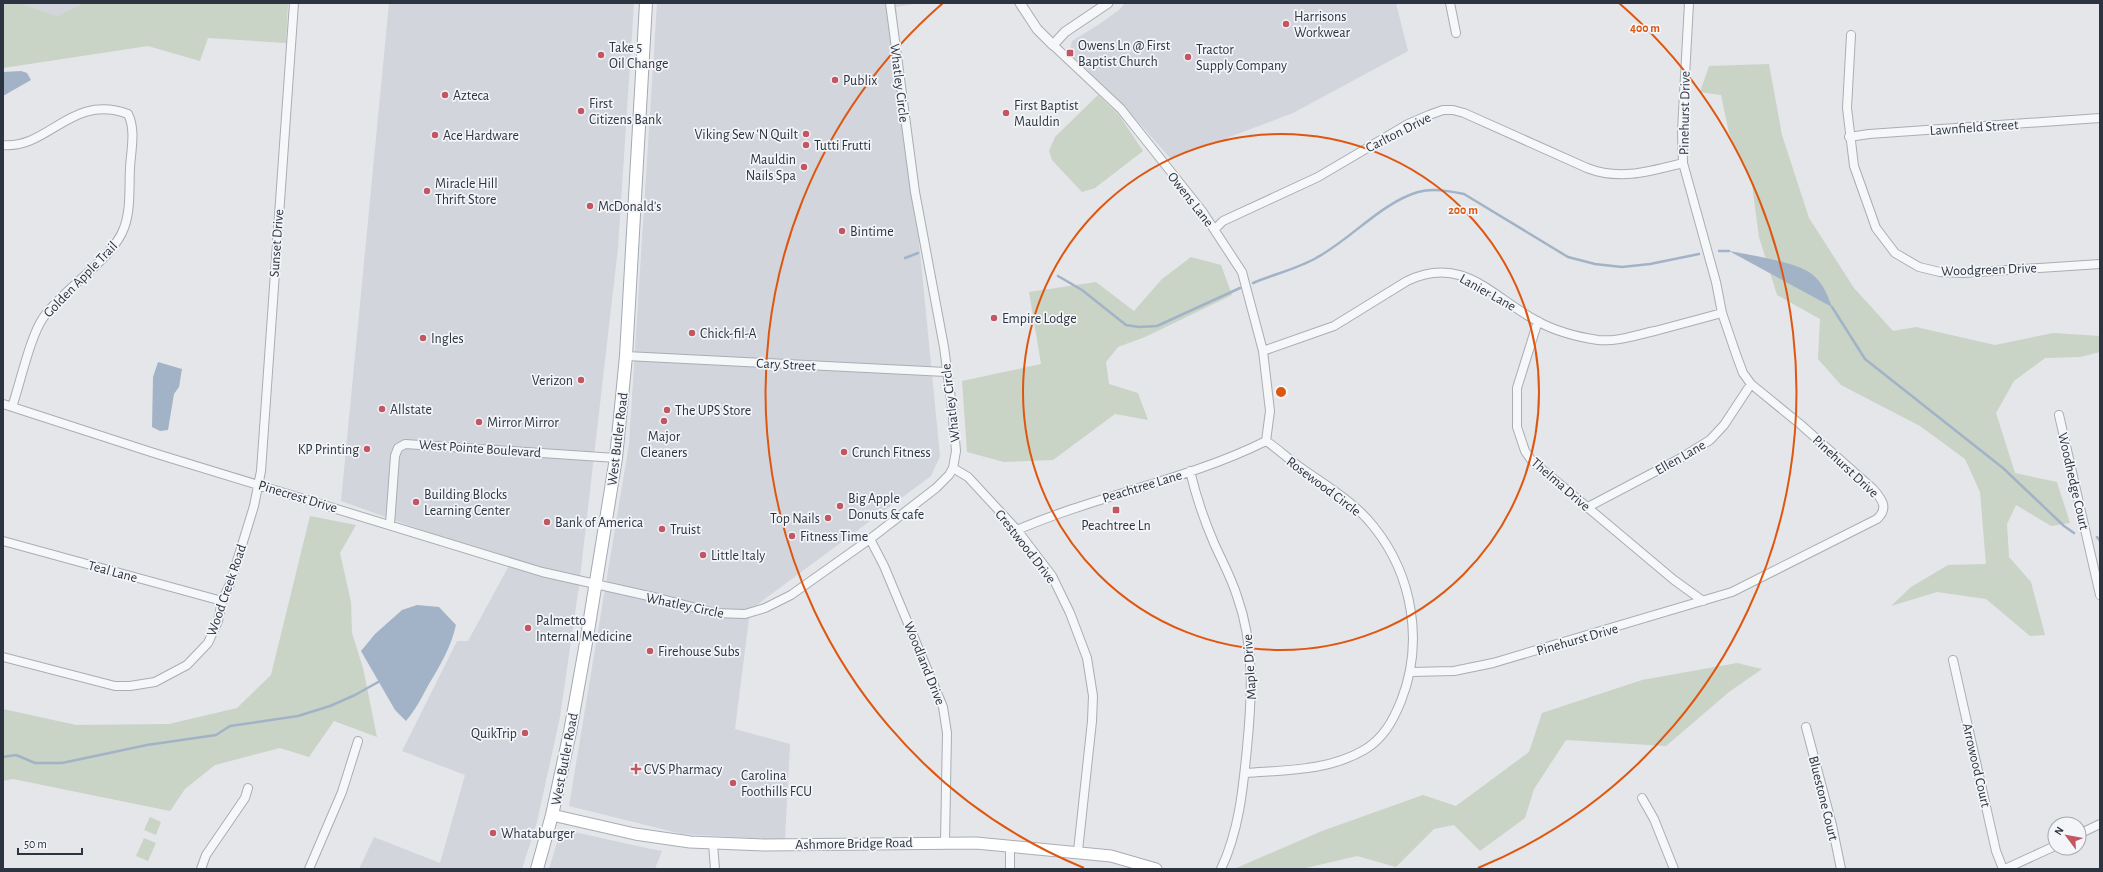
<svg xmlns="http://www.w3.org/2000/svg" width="2103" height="872" viewBox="0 0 2103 872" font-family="'Alegreya Sans',sans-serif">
	<rect width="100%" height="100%" fill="#e4e6ea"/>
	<path fill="#d2d5dc" d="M19,3H83L58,16Z
		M389,3H634L618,248L579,586L560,717L537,822L522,869H359L374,837L440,863L465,775L402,751L457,641H468L511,562L341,501Z
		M657,3H920L896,7L940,456L931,476L750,610L735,729L790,744L785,840L682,834L569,806L629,444Z
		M1125,3H1396L1408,51L1293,113L1171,159L1123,105L1073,56L1070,50L1072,41L1098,25L1119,10Z
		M561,829L646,848L662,851L655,869H549Z"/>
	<path fill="#c9d3c6" d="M3,3H19L58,16L83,3H288L286,43L208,38L200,61L148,46L3,68Z
		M1769,64L1782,135L1809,218L1854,288L1893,331L1916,327L1995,345L2053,333L2100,336V352L2080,357L2045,358L2014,381L1996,413L2015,473L2057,482L2070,523L2051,526L2016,505L2007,524L2009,557L2031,582L2045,635L2030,636L1986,599L1937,592L1891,606L1911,587L1948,565L1986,564L1980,492L1965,459L1920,426L1841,385L1818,359L1820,319L1777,295L1759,237L1752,185L1729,133L1721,95L1700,92L1709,66Z
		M1098,95L1119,115L1143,151L1095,188L1082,192L1052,160L1049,151L1055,137Z
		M1191,257L1221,265L1232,295L1145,337L1118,347L1106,362L1109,384L1138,393L1148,420L1115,414L1053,460L1004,462L967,452L962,381L1041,364L1029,292L1096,282L1134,311L1162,279Z
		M310,516L356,525L340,553L351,602L352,633L363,668L377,737L334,721L309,757L280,748L215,765L185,789L170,811L13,779L3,781V709L76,725L169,724L237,708L271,675Z
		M1737,663L1762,669L1729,692L1666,746L1566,740L1534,789L1525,818L1480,851L1454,825L1434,829L1396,867L1357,856L1302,869H1234L1322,831L1423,795L1456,806L1529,752L1542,713L1642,680Z
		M150,817L161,822L156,835L144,830Z
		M144,838L156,843L148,861L136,856Z"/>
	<path fill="#a3b3c7" d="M21,71L27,73L31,80L3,96V72Z
		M1729,251C1750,255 1798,262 1813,275C1823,283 1828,296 1832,307Z
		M158,362L182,369L179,387L174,394L168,430L160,431L152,427L153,377Z
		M417,605L439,607L456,625C451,647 441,664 429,684C422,697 416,709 406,721L395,710L361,651L375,634L402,610Z"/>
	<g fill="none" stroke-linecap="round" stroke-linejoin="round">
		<path stroke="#a3b3c7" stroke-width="2.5" d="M1719,251H1729
			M905,258L918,253
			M1058,276L1082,290L1126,325L1139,327L1157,326L1240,288
			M1253,283C1274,274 1297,269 1316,258C1350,240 1381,203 1418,192C1433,188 1449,191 1464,194L1568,257L1595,264L1622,267L1650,264L1699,254
			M1832,307L1865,359L2003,468L2064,526L2074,533
			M2097,537L2100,541
			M3,757L16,755L35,763H62L147,745L216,735L230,726L298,716L330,706L355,695L380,681"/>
		<g stroke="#a9adb4" stroke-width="10">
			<path id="minor" d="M1450,3L1456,33
				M1851,35L1847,108L1854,166L1876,228L1895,253L1919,267L1940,272L1963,273L2100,264
				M1053,45L1121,109L1202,211L1242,272L1263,351L1270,411L1266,441
				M1849,137L1869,134L2100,118
				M3,145C49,149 71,93 128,114C136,130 131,150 130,168C129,187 131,210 124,228C113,259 63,289 43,318C30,337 20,384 12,407
				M1215,229L1223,221L1318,177L1408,124L1429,115L1443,110H1453L1464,113L1587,168C1620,181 1651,171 1683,163
				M1538,321L1517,388V427L1525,451L1532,461L1555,480L1674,580L1703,601
				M1263,351L1334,326L1407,281C1463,254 1492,297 1537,321C1555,331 1578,337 1598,340C1617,342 1636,335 1655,331C1677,325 1700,319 1722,313
				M626,356L946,372
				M3,404L157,454L542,572L662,599L715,613L745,614L765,608L791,595L870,539L936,488L949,475L953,468L956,451L952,407L944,347L915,192L890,3
				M2059,415L2100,595
				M953,468L968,477L1017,530L1052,576L1070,613L1087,658L1093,696L1092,721L1078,851
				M1190,471C1196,496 1204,520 1214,543C1222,561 1231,577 1237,596C1255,646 1252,696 1247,748C1243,789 1239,831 1221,869
				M1588,507L1681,458L1710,440L1724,425L1751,384
				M390,524L395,456L398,448L405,444L616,458
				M1017,530C1098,495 1188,480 1266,441
				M870,539L884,566L943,707L947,733L945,842
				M3,541L222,601
				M3,657L115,686H130L155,682L187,665L208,643L218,621L222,601L230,584L254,506L261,471L294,3
				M1953,660L1996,851L2003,869
				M1411,672L1454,671L1493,663L1732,592L1877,519C1889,508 1882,499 1873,489L1800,424L1751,384L1743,373L1737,357L1722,313L1716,282L1683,163L1682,131L1689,3
				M1806,727L1832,825L1841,869
				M1246,773C1286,770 1328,771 1364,750C1383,739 1393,721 1401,701C1424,643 1413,576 1374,527C1354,501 1323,484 1297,465C1286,457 1277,448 1266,441
				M1642,798L1654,819L1674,869
				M2079,834L2100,824
				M713,844L715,869
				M201,869L206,855L245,798L248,788
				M309,869L342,792L358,741
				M1010,869V846
				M2005,869L2055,846"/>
		</g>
		<g stroke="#a9adb4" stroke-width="11">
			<path id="tertiary" d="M1020,3L1037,29L1053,45L1065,32L1108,3"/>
		</g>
		<g stroke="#a9adb4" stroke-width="13">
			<path id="secondary" d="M552,815L635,834L690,842L765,845L976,843L1111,856L1156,869"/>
		</g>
		<g stroke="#a4aab5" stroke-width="14">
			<path id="primary" d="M537,869L552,815L570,732L587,637L616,458L626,356L646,3"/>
		</g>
		<use href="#minor" stroke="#f6f7f9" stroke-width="8"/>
		<use href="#tertiary" stroke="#f6f7f9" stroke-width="9"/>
		<use href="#secondary" stroke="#fff" stroke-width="11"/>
		<use href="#primary" stroke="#fff" stroke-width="12"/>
	</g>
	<g fill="none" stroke="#df570f" stroke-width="2">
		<circle cx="1281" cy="392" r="258"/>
		<path d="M1084 868A515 515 0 0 1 943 3M1619 3A515 515 0 0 1 1478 868"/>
	</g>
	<g fill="#c25662" stroke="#f3f5f8" stroke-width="1.5">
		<circle cx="1286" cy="24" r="4"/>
		<rect x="1066" y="49" width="8" height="8" rx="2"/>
		<circle cx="601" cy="55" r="4"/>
		<circle cx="1188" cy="57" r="4"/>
		<circle cx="835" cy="80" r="4"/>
		<circle cx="445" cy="95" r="4"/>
		<circle cx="581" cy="111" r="4"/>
		<circle cx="1006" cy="113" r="4"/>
		<circle cx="806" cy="134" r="4"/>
		<circle cx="435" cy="135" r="4"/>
		<circle cx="806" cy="145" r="4"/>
		<circle cx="804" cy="167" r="4"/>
		<circle cx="427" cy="191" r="4"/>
		<circle cx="590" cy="206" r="4"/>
		<circle cx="842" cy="231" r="4"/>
		<circle cx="994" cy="318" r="4"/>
		<circle cx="692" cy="333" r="4"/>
		<circle cx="423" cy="338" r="4"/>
		<circle cx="581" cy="380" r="4"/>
		<circle cx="382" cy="409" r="4"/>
		<circle cx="667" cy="410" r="4"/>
		<circle cx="664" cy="421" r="4"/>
		<circle cx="479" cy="422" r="4"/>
		<circle cx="367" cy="449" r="4"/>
		<circle cx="844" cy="452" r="4"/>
		<circle cx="416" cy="502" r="4"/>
		<circle cx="840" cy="506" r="4"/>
		<rect x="1112" y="506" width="8" height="8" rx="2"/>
		<circle cx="828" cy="518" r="4"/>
		<circle cx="547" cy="522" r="4"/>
		<circle cx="662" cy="529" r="4"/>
		<circle cx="792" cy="536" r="4"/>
		<circle cx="703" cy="555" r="4"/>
		<circle cx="528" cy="628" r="4"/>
		<circle cx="650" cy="651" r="4"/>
		<circle cx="525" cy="733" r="4"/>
		<path d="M634 763h4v4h4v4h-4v4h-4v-4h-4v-4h4z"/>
		<circle cx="733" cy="783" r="4"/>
		<circle cx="493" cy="833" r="4"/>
	</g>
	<g text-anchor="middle" stroke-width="3.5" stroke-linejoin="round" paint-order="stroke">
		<g font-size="14" fill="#2d3441" stroke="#f3f5f8" text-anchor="start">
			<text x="1294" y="21">Harrisons<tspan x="1294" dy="16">Workwear</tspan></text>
			<text x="1078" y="50">Owens Ln @ First<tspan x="1078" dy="16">Baptist Church</tspan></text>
			<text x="609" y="52">Take 5<tspan x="609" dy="16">Oil Change</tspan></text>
			<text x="1196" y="54">Tractor<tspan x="1196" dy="16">Supply Company</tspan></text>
			<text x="843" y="85">Publix</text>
			<text x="453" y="100">Azteca</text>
			<text x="589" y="108">First<tspan x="589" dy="16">Citizens Bank</tspan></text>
			<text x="1014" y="110">First Baptist<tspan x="1014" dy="16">Mauldin</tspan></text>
			<text x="798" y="139" text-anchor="end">Viking Sew 'N Quilt</text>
			<text x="443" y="140">Ace Hardware</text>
			<text x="814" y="150">Tutti Frutti</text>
			<text x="796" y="164" text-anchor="end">Mauldin<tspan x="796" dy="16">Nails Spa</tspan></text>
			<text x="435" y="188">Miracle Hill<tspan x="435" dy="16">Thrift Store</tspan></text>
			<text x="598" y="211">McDonald's</text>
			<text x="850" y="236">Bintime</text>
			<text x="1002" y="323">Empire Lodge</text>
			<text x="700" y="338">Chick-fil-A</text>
			<text x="431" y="343">Ingles</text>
			<text x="573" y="385" text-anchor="end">Verizon</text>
			<text x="390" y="414">Allstate</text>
			<text x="675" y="415">The UPS Store</text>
			<text x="487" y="427">Mirror Mirror</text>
			<text x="664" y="441" text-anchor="middle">Major<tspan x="664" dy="16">Cleaners</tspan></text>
			<text x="359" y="454" text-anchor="end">KP Printing</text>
			<text x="852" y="457">Crunch Fitness</text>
			<text x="424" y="499">Building Blocks<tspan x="424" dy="16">Learning Center</tspan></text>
			<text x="848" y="503">Big Apple<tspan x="848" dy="16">Donuts &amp; cafe</tspan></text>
			<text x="820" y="523" text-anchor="end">Top Nails</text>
			<text x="555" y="527">Bank of America</text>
			<text x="1116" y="530" text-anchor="middle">Peachtree Ln</text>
			<text x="670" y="534">Truist</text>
			<text x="800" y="541">Fitness Time</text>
			<text x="711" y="560">Little Italy</text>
			<text x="536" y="625">Palmetto<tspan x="536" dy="16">Internal Medicine</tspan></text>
			<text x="658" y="656">Firehouse Subs</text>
			<text x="517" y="738" text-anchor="end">QuikTrip</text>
			<text x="644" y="774">CVS Pharmacy</text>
			<text x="741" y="780">Carolina<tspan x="741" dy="16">Foothills FCU</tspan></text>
			<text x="501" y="838">Whataburger</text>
		</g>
		<g font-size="14" fill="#2d3441" stroke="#f3f5f8">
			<text transform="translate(900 83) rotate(83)" y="5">Whatley Circle</text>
			<text transform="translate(1684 113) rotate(-89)" y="5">Pinehurst Drive</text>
			<text transform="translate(1974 127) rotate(-4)" y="5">Lawnfield Street</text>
			<text transform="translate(1398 132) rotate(-27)" y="5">Carlton Drive</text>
			<text transform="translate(1191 199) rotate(52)" y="5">Owens Lane</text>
			<text transform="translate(276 243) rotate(-86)" y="5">Sunset Drive</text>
			<text transform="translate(1989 269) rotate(-2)" y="5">Woodgreen Drive</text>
			<text transform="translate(80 279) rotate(-46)" y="5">Golden Apple Trail</text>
			<text transform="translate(1488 292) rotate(29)" y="5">Lanier Lane</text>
			<text transform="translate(786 364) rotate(3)" y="5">Cary Street</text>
			<text transform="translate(950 403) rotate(-97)" y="5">Whatley Circle</text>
			<text transform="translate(617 439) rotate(-83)" y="5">West Butler Road</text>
			<text transform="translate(480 448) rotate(4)" y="5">West Pointe Boulevard</text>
			<text transform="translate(1680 457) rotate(-30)" y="5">Ellen Lane</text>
			<text transform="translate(1846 466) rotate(43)" y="5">Pinehurst Drive</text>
			<text transform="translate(2074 481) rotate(77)" y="5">Woodhedge Court</text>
			<text transform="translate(1561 484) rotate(41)" y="5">Thelma Drive</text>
			<text transform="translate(1142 486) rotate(-17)" y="5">Peachtree Lane</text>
			<text transform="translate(1324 486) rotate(37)" y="5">Rosewood Circle</text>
			<text transform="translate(298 496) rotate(17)" y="5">Pinecrest Drive</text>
			<text transform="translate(1026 546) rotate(52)" y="5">Crestwood Drive</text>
			<text transform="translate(113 571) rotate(15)" y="5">Teal Lane</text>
			<text transform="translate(226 590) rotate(-71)" y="5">Wood Creek Road</text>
			<text transform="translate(685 605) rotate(12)" y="5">Whatley Circle</text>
			<text transform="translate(1577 639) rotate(-16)" y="5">Pinehurst Drive</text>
			<text transform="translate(925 663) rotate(68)" y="5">Woodland Drive</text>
			<text transform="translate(1249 667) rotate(-94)" y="5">Maple Drive</text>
			<text transform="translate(564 759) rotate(-79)" y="5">West Butler Road</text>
			<text transform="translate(1977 765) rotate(77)" y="5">Arrowood Court</text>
			<text transform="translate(1824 798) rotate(76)" y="5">Bluestone Court</text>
			<text transform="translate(854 843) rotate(-1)" y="5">Ashmore Bridge Road</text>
		</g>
	</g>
	<circle cx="1281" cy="392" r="6" fill="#df570f" stroke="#f3f5f8" stroke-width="2"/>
	<g font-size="12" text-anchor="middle" font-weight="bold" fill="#df570f" stroke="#f3f5f8" stroke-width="3.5" stroke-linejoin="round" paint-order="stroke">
		<text x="1645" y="32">400 m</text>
		<text x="1463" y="214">200 m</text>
	</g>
	<rect width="2103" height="872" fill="none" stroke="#2d3441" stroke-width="8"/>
	<g transform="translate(2067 836) rotate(302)"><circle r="19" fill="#f3f5f8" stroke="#a4a8af"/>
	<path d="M0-3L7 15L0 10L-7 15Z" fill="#c25662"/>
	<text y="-6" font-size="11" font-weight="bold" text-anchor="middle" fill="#2d3441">N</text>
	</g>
	<path d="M18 848v6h64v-6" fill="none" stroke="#2d3441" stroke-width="2"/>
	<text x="24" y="848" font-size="12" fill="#2d3441" stroke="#f3f5f8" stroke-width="3" paint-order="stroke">50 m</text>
</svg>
